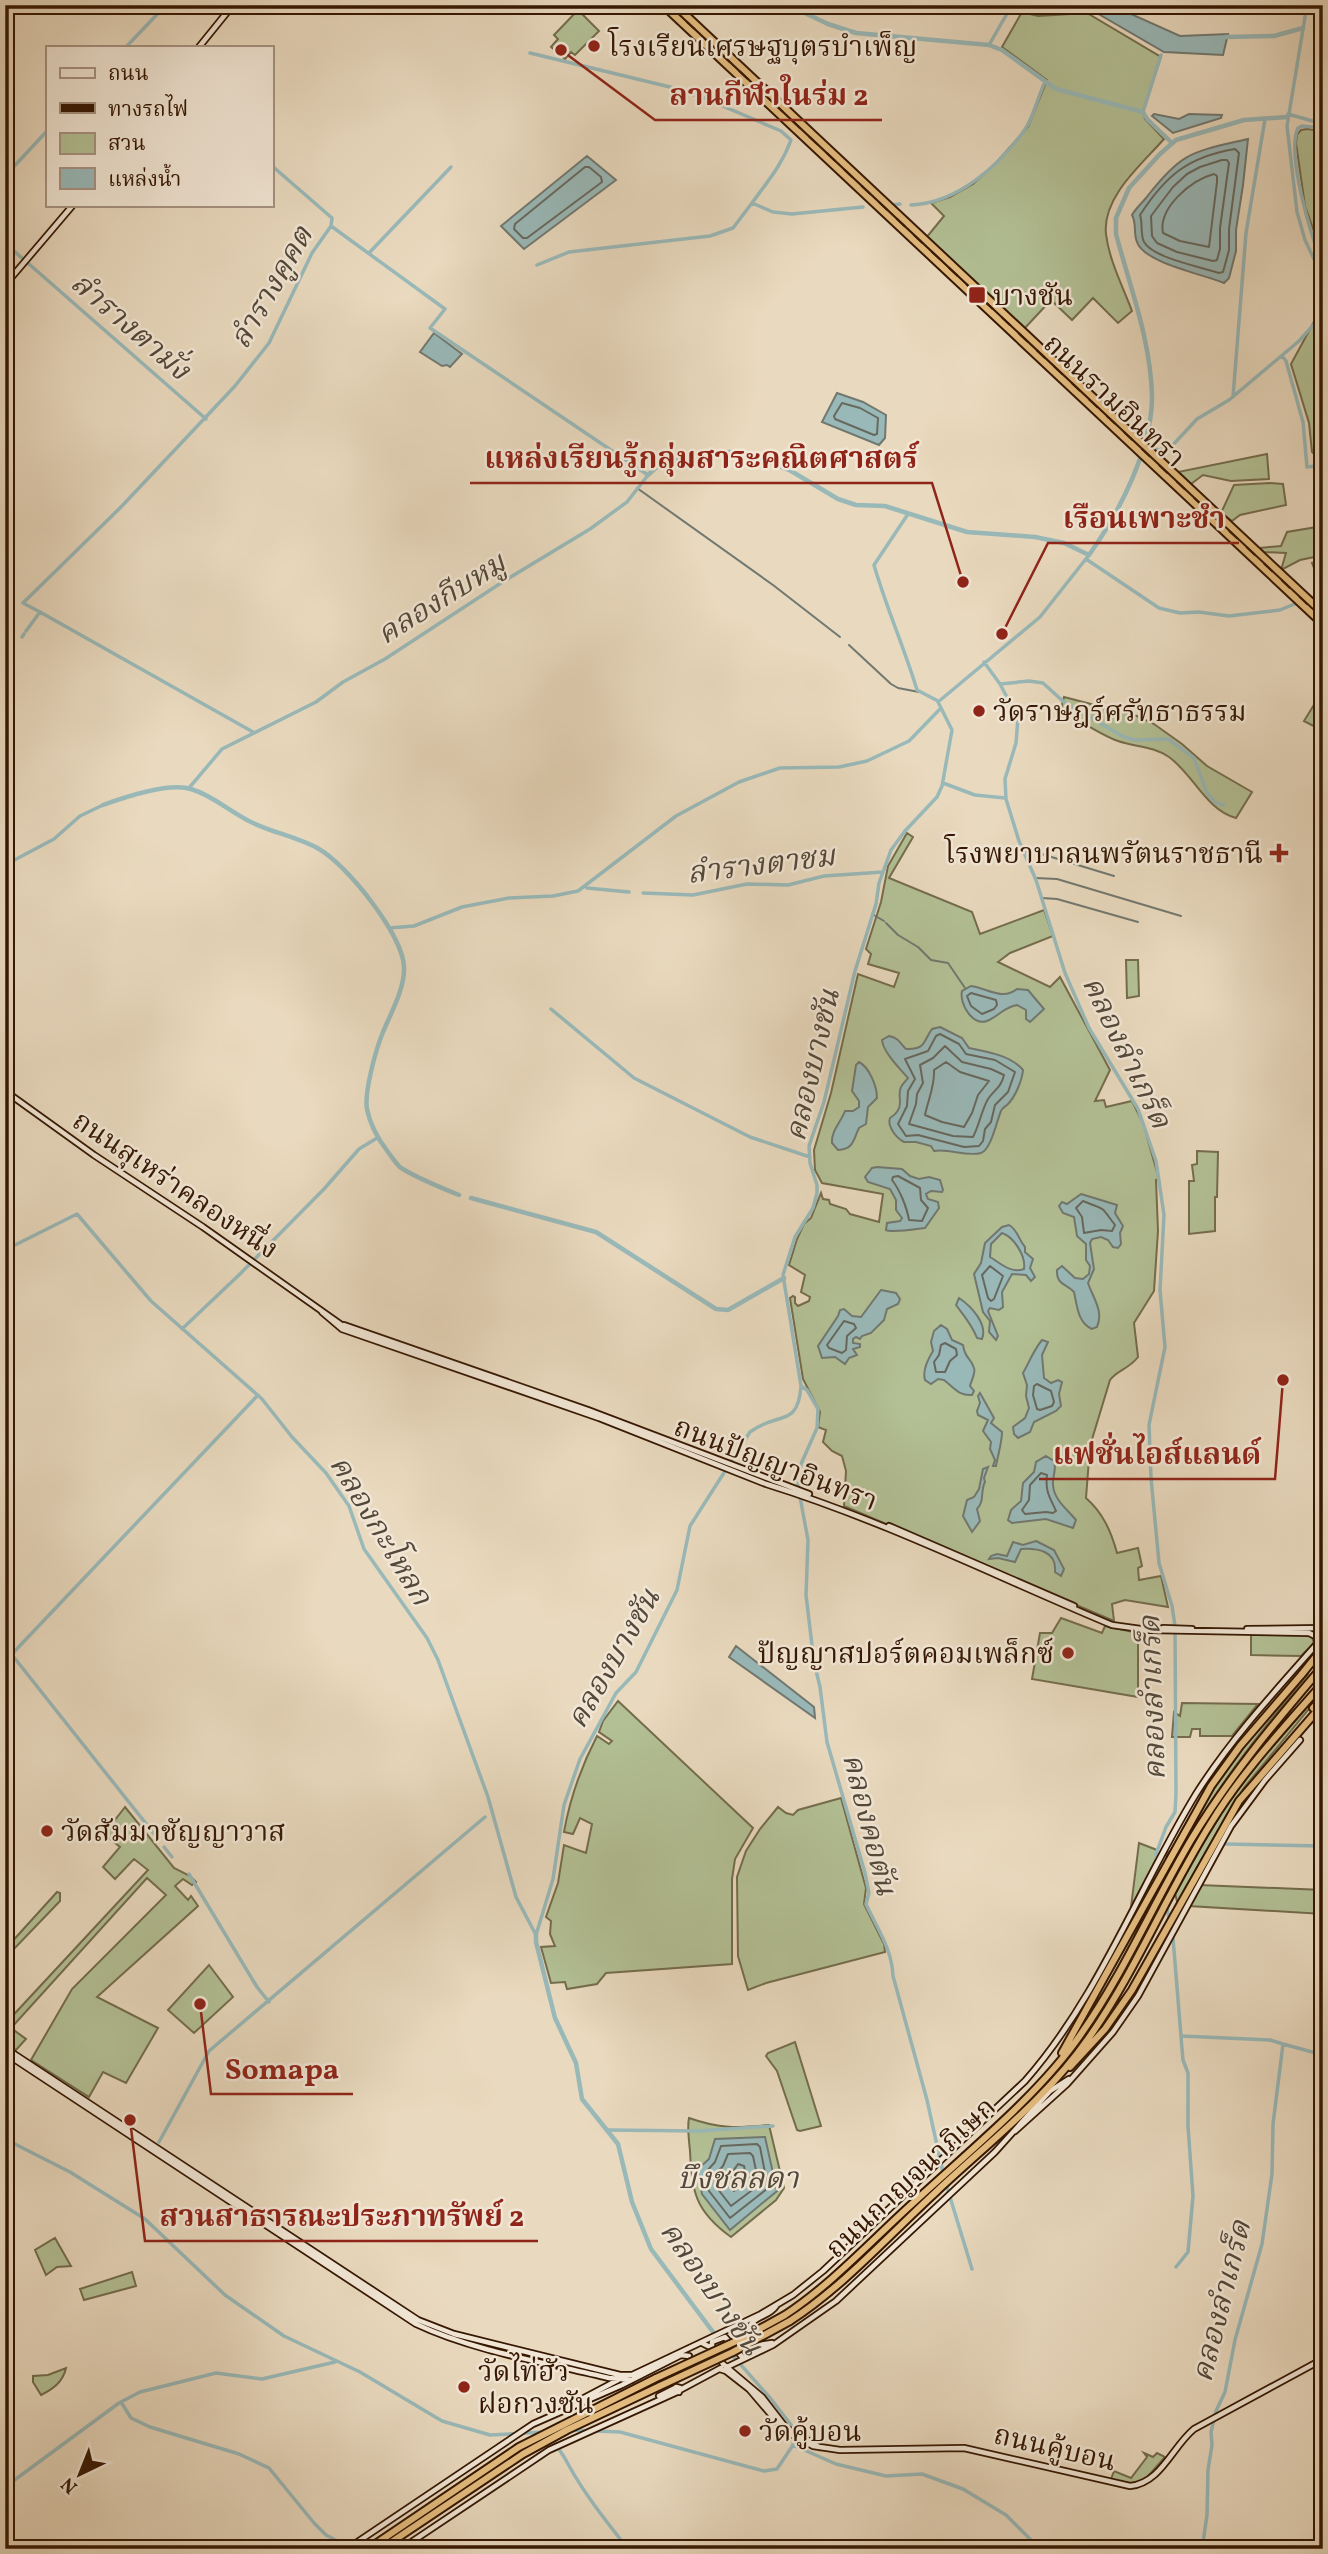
<svg xmlns="http://www.w3.org/2000/svg" width="1328" height="2554" viewBox="0 0 1328 2554" font-family="Vollkorn,'Noto Serif Thai',serif">
	<rect width="100%" height="100%" fill="#e9d9be"/>
	<filter id="stains"><feTurbulence type="fractalNoise" baseFrequency=".00286" numOctaves="4"/><feColorMatrix values="0 0 0 0 .2 0 0 0 0 .09 0 0 0 0 .02 0 0 0 .5 -.17"/></filter>
	<radialGradient id="worn" r=".72"><stop offset=".6" stop-color="#630" stop-opacity="0"/><stop offset="1" stop-color="#630" stop-opacity=".3"/></radialGradient>
	<path fill="#b3c095" stroke="#746c4c" stroke-width="2" d="M578,10L599,31L575,55L571,52L565,59L551,47L558,39L554,35Z
		M1022,12L1038,16L1087,13L1161,57L1143,111L1145,119L1164,139C1142,164 1102,197 1106,234C1109,260 1123,287 1132,311L1118,323L1093,298L1072,320L1051,300L1024,329L926,238L944,216L931,203L950,197L973,184L994,165L1028,127L1047,80L1002,47Z
		M1307,129L1323,131V257L1305,206L1296,143L1297,135L1301,130Z
		M1323,298V460H1321L1312,452L1309,423L1291,364L1316,318Z
		M1267,454L1269,479L1231,481L1203,475L1191,484L1178,472Z
		M1270,483L1283,484L1286,505L1240,515L1232,521L1221,513L1234,485Z
		M1323,526V570L1316,573L1312,563L1316,562V558L1319,556L1300,560L1281,570L1286,553L1263,552L1259,548L1281,546L1287,532Z
		M1323,690V726L1321,730L1304,721Z
		M1064,697L1137,716L1154,724L1182,744L1207,766L1252,792L1236,818C1206,810 1193,774 1169,757C1153,746 1135,747 1118,741C1098,734 1079,720 1061,709Z
		M907,833L913,837L889,878L972,912L980,934L1044,910L1053,936L1010,953L998,962L1050,987L1060,977L1110,1070L1095,1101L1104,1100L1106,1107L1132,1101L1143,1123L1159,1179L1156,1180L1158,1231L1154,1291L1134,1323L1138,1357C1129,1369 1117,1370 1110,1380L1090,1446L1086,1498C1103,1513 1111,1531 1117,1553L1138,1548L1142,1566L1138,1568L1139,1580L1161,1576L1168,1607L1125,1600L1112,1604L1114,1621L844,1506L846,1471L842,1456L832,1451L823,1442L826,1430L818,1427L820,1412L803,1379L790,1298L793,1296L795,1297V1303L798,1306L809,1301L810,1297L801,1292L805,1275L789,1265L797,1239L804,1224L811,1218L821,1193L823,1199L829,1200L830,1204L846,1209L850,1214L879,1222L883,1194L822,1183L815,1170L814,1150L831,1093L858,974L894,987L899,973L868,964L871,954L866,949L881,902L888,866Z
		M1126,960H1138L1139,996L1127,998Z
		M1197,1151L1218,1152L1217,1197H1215V1231L1189,1234V1181H1194L1192,1165L1197,1164Z
		M1061,1618L1102,1633L1105,1626L1138,1633V1697L1032,1679L1040,1633H1052Z
		M1307,1634L1312,1637L1314,1643L1301,1656L1251,1655V1635Z
		M1305,1672L1308,1674C1255,1738 1212,1793 1172,1866L1178,1888L1215,1821L1237,1788L1323,1685V1692L1243,1789L1180,1899L1184,1908L1180,1914L1166,1855L1169,1852L1171,1860L1211,1790L1238,1753Z
		M618,1701L753,1828L735,1859L732,1879V1964L606,1973L597,1984L567,1989L565,1982L551,1983L541,1947L555,1946L550,1934L551,1921L546,1917L558,1883L564,1845L586,1853L592,1824L580,1818L573,1834L564,1832C570,1798 581,1767 597,1736L609,1744L612,1741L599,1732L603,1721Z
		M1182,1703L1258,1704L1232,1736H1200V1729H1192L1190,1737H1172L1174,1712L1180,1716Z
		M841,1798L866,1888L864,1904L884,1944L885,1952L766,1983L748,1990L738,1956L737,1877L746,1851L760,1829L778,1807L786,1813L793,1815L798,1810Z
		M125,1807L174,1868L190,1876L196,1882L192,1885L183,1879L175,1886L188,1900L191,1896L198,1906L97,1997L158,2028L126,2083L103,2072L89,2097L31,2060L72,1989L166,1895L147,1878L11,2028L26,2039L16,2050L5,2043V2024L148,1870L134,1859L115,1879L103,1867L120,1847L100,1831L106,1823L111,1825Z
		M1139,1843L1157,1850L1156,1859L1131,1907Z
		M1199,1885L1323,1890V1914L1189,1906Z
		M57,1892L60,1893V1901L14,1949L9,1945Z
		M209,1965L233,1997L194,2033L168,2010Z
		M795,2042L821,2126L800,2131L797,2130L777,2071L766,2056L768,2053Z
		M689,2118C720,2129 737,2128 769,2125L784,2188L776,2200L731,2237C695,2211 692,2192 690,2151C689,2140 687,2127 689,2118Z
		M55,2238L71,2266L57,2267L46,2275L35,2250Z
		M132,2272L136,2286L84,2300L80,2289Z
		M66,2368C63,2382 53,2389 41,2395L33,2382V2376L48,2375Z
		M1144,2453L1153,2457L1157,2453L1165,2457L1142,2483L1141,2480L1135,2484L1110,2482L1114,2471L1131,2478L1147,2457Z"/>
	<path fill="#99b9b9" stroke="#717870" stroke-width="2" fill-rule="evenodd" d="M1028,5H1111L1180,36L1228,34L1223,55L1164,52L1088,8L1035,11L1026,8Z
		M1154,114L1179,119L1189,114L1222,115L1221,118L1173,133L1152,116Z
		M1248,139L1243,185L1236,230V251L1229,278L1224,283C1203,274 1144,263 1137,242C1133,233 1137,224 1132,215C1136,208 1141,204 1146,198C1182,151 1192,152 1248,139Z
		M587,156L616,180L524,249L501,226Z
		M434,333L462,354L450,367L447,365L442,366L420,352Z
		M837,393L863,402L886,415L885,438L879,445L822,422Z
		M971,986C987,988 1002,1001 1017,989L1028,990L1044,1009L1030,1022L1026,1019V1010L1017,1005C1004,1007 999,1016 987,1021C972,1026 959,1003 962,991Z
		M940,1027L962,1038L969,1048C988,1052 1010,1055 1023,1070C1022,1081 1015,1097 1008,1104C1005,1107 1002,1108 1001,1111C997,1120 991,1150 981,1153C965,1157 949,1148 934,1151L931,1146L916,1142H904C896,1138 887,1126 890,1118C907,1107 896,1097 901,1087C903,1083 906,1081 908,1078C900,1069 883,1052 882,1040L889,1036C899,1038 899,1042 906,1049C926,1050 923,1041 932,1029Z
		M859,1062C869,1067 877,1086 877,1098L868,1107L866,1124L859,1128C853,1140 854,1149 838,1150L832,1143C831,1131 841,1122 845,1111H853L859,1107V1101L852,1091L856,1065Z
		M877,1167L902,1169L910,1176L919,1179L929,1177L940,1180L943,1190L942,1192L931,1191L926,1194L928,1199L938,1202L939,1208L925,1228C916,1229 892,1233 886,1230L887,1223L900,1221L902,1218L896,1210V1200L890,1189L868,1182L865,1177L872,1168Z
		M1081,1194L1117,1205L1115,1213L1123,1226L1120,1233L1121,1244L1118,1248L1113,1247L1108,1240L1101,1237L1092,1239L1090,1243L1094,1269L1088,1283C1093,1298 1104,1311 1097,1327L1092,1329C1078,1323 1077,1306 1074,1292C1066,1283 1056,1285 1057,1270L1062,1266L1075,1278L1083,1279L1089,1274L1090,1266L1086,1260V1244L1077,1236L1074,1217L1063,1213L1059,1206L1062,1202L1067,1204Z
		M1009,1225C1018,1230 1018,1239 1025,1247V1252L1033,1259L1030,1268L1035,1277L1031,1281L1026,1275L1012,1274L1002,1292L1003,1307L999,1310L990,1308L988,1311L998,1336L996,1340L989,1332L990,1321L983,1312L974,1274L981,1263L985,1243L1002,1227ZM1002,1233C1014,1237 1026,1256 1024,1269C1011,1274 1000,1263 990,1257L991,1244Z
		M881,1290L896,1293L900,1299L898,1304L887,1309L884,1320L871,1333L862,1336L860,1339L856,1337L853,1339V1343L860,1344V1347L853,1349L857,1355L849,1358L845,1364L835,1357L822,1358L818,1346L838,1316L840,1310L844,1309L852,1316L861,1317Z
		M959,1298C971,1306 988,1324 982,1339L977,1338C972,1325 964,1316 956,1305Z
		M941,1325L947,1329L952,1340L963,1345C965,1359 971,1358 974,1368C976,1373 971,1381 970,1386L974,1391L972,1395C959,1396 954,1388 944,1380L938,1379L931,1384L925,1380C922,1370 928,1359 933,1351L931,1342L934,1331Z
		M1042,1340L1048,1342L1042,1355L1044,1378L1051,1383L1058,1380L1062,1382L1059,1394L1061,1406L1056,1411L1034,1422L1030,1432L1018,1438L1014,1434L1013,1427L1025,1418L1029,1408L1026,1396L1027,1385L1023,1373C1030,1361 1033,1351 1042,1340Z
		M980,1393L994,1418L991,1423L1002,1432C1002,1442 998,1455 996,1466H993L995,1460L990,1449L991,1442L983,1431L988,1420L978,1415L977,1411L980,1403L978,1396Z
		M1046,1456L1054,1461C1057,1470 1052,1477 1053,1485C1054,1500 1067,1509 1076,1520L1073,1528L1046,1519L1012,1523L1008,1520L1011,1510L1021,1501L1023,1483L1034,1472L1036,1462Z
		M988,1467L984,1478L985,1482C980,1491 985,1501 977,1509L980,1521L972,1532L963,1516L967,1500L974,1497L979,1489L983,1469Z
		M1036,1541L1054,1550L1064,1569L1061,1576L1055,1572C1057,1551 1038,1548 1021,1549L1015,1562L998,1558L989,1559L991,1556L997,1554L1007,1556L1013,1542L1023,1545Z
		M736,1646L814,1707L815,1718L729,1657Z
		M765,2137L777,2191L730,2230L702,2194L698,2169L709,2159L715,2139Z"/>
	<g fill="none" stroke-linecap="round" stroke-linejoin="round">
		<path stroke="#67685e" stroke-width="2" d="M1235,149L1239,153L1229,229V250L1223,272L1219,273C1201,267 1153,258 1144,242C1140,234 1143,223 1140,215C1166,175 1188,157 1235,149Z
			M1222,160H1227L1229,163L1220,228V249L1217,260L1213,261L1177,252L1157,243L1152,236L1151,216L1173,187L1187,174L1200,167Z
			M585,167H589L601,177L602,182L527,238H523L514,229L515,224Z
			M1214,174L1217,176V182L1209,247L1180,241L1163,233C1158,208 1191,180 1214,174Z
			M842,403L860,408L878,418L877,434L874,435L835,419L834,416Z
			M971,993L996,1000L997,1005L994,1009L982,1014L971,1006L967,996Z
			M940,1034L959,1044L966,1054L995,1060L1015,1072L1008,1092L995,1105L991,1122L985,1129L983,1141L979,1146L964,1147L918,1135L906,1136L898,1124L907,1106L908,1091L915,1079L905,1059L928,1051L936,1036Z
			M945,1046L962,1062L991,1069L1004,1075C1001,1088 994,1090 988,1099C982,1109 979,1126 973,1137L953,1136L909,1124L916,1104L917,1094L923,1083L920,1065L933,1058Z
			M946,1062L960,1072L989,1081L978,1095L972,1113L964,1127L942,1122L925,1115C928,1100 935,1086 934,1070Z
			M898,1176L920,1188L921,1200L928,1208L922,1221L909,1220C907,1208 900,1190 892,1180L893,1177Z
			M1083,1201C1107,1211 1099,1204 1115,1225L1112,1231L1101,1230L1084,1233L1082,1217L1076,1208Z
			M990,1266L1003,1276L994,1299L991,1301L988,1298L982,1275Z
			M844,1321L854,1324L856,1328L847,1336L846,1350L842,1353L829,1348L827,1345Z
			M945,1343L956,1349L957,1355L950,1361L945,1372H936L934,1362L939,1355L941,1345Z
			M1037,1384L1051,1391L1054,1402L1052,1406L1040,1410L1037,1409L1033,1395L1034,1386Z
			M1041,1473L1047,1475C1045,1492 1050,1497 1056,1511L1053,1513L1046,1512L1025,1514L1022,1510L1029,1500L1030,1485Z
			M757,2144L760,2147L768,2188L730,2218L709,2191L706,2172L715,2162L721,2146Z
			M750,2153L753,2156L759,2185L731,2206L717,2188L715,2175L723,2166L728,2154Z
			M738,2164L744,2166L747,2180L734,2191L727,2180Z"/>
		<path stroke="#717870" stroke-width="2" d="M637,488L773,585L840,637
			M849,645L891,684L898,688L919,692
			M1023,852H1035L1114,876
			M1035,878L1057,879L1181,916
			M1042,898L1057,899L1138,922
			M872,914L884,921
			M886,923L898,935L918,947L931,960L948,963L965,988"/>
		<path stroke="#99b9b9" stroke-width="3.5" d="M1307,5L1287,126L1297,212L1305,240L1323,278
			M989,45L1012,5
			M126,47L166,5
			M530,53L670,87L704,98L781,131L791,140C782,165 767,182 752,203
			M1143,112L1161,55
			M1288,114L1323,124
			M1323,128L1302,126L1298,128C1286,153 1311,237 1323,264
			M271,165L332,218L331,226
			M5,176L47,131
			M892,205L900,204
			M911,205C958,203 1000,165 1026,128C1034,115 1038,96 1045,82
			M5,243L22,258
			M369,253L451,167
			M29,264L206,419
			M537,265L569,252L710,236L733,228L752,203L773,212L792,214L863,207
			M1323,342L1321,349L1323,364
			M1282,356L1286,361L1303,422L1307,467L1323,465
			M1233,397L1246,233L1265,119
			M1149,447L1159,450L1171,447L1197,419L1229,400L1299,341L1317,321L1323,312
			M908,514L874,565C886,607 904,647 917,690L938,701
			M1086,559L1159,608L1180,613L1199,612L1229,616L1280,610L1297,603
			M1315,600L1323,598
			M40,612L23,603L121,507L235,386L269,343L312,253L331,226L445,309L430,328L648,475L627,502L590,529L504,581L385,659L343,682L316,702L222,749L189,788
			M26,631L40,612L253,732
			M22,637L24,634
			M984,662L1000,684L1018,718L1016,743L1005,779L1006,799L1019,841L1036,880L1065,973L1089,1028L1138,1109L1156,1161L1164,1215L1160,1290L1165,1347L1149,1425L1151,1478L1159,1563L1172,1606L1175,1626L1176,1794L1175,1812L1166,1827L1156,1854L1173,1938L1181,2036L1270,2040L1283,2044L1273,2124L1272,2174L1262,2244L1235,2340L1225,2392L1216,2411L1211,2432L1212,2445L1208,2470L1207,2515L1202,2549
			M1000,684L1029,681L1043,683L1065,703L1124,737L1135,740L1168,739L1194,758L1207,793L1216,803L1224,805
			M943,783L975,795L1005,798
			M5,865L54,839L80,816L103,805
			M587,888L629,892
			M643,893L693,895L747,884L788,885L824,876L883,872
			M389,928L414,926L462,907L509,898L553,896L578,891L676,816L739,782L780,768L839,767L867,761L909,741L941,708
			M551,1009L634,1078L750,1137L810,1157
			M5,1250L77,1214L151,1301L262,1399L292,1437L326,1473L349,1506L364,1549L427,1638L438,1660L488,1797L516,1897L536,1935
			M182,1329L240,1274L324,1189L359,1149L377,1138
			M801,1386L807,1390L818,1409L817,1428L801,1464L798,1486L808,1540L806,1595L814,1662L820,1687L827,1742L865,1873L869,1893L866,1904C877,1928 892,1949 893,1976L927,2100L944,2177
			M5,1646L155,1835
			M12,1654L258,1395
			M1225,1844L1323,1846
			M164,1847L172,1857
			M189,1874L257,1987L269,2002
			M536,1935L553,1879L564,1805L580,1759L616,1693L636,1672L677,1590L690,1526L750,1432C777,1411 798,1429 801,1386L783,1275L795,1237L813,1208L817,1193V1185L810,1163L809,1146L824,1102L855,971L876,904L879,883L891,850L905,831L937,797L942,786L952,730L938,702L1040,617L1089,555
			M1283,2044L1323,2055
			M607,2130L699,2131L773,2126
			M5,2139L70,2172L145,2219L225,2295L284,2336L360,2372L442,2421L490,2435L545,2432
			M159,2142L209,2051L485,1817
			M946,2184L972,2269
			M1176,2267L1188,2252L1193,2196L1188,2126V2073L1183,2060L1181,2037
			M121,2402L131,2418L150,2427L239,2454L269,2468L314,2523L326,2535L345,2545
			M570,2430L620,2432L764,2471L777,2469L793,2445L795,2430L771,2399L719,2340
			M550,2431C554,2445 562,2452 568,2464C585,2495 606,2521 628,2549
			M793,2445L836,2464L886,2476L922,2474L963,2489L1006,2515L1040,2549
			M5,2487L119,2403L140,2392L216,2373L262,2379L335,2362"/>
		<path stroke="#99b9b9" stroke-width="4.5" d="M788,5L828,24L856,33L989,45L1002,50L1056,89L1143,112L1147,119L1172,143
			M1225,37L1274,36L1303,28
			M648,475L662,462L673,460L693,463L716,453L730,452L772,463L791,471L838,499L856,505L885,506L967,532L1035,537L1064,543L1089,555C1119,513 1152,449 1152,397C1151,341 1130,287 1116,234V218L1129,188L1160,154L1176,140L1244,120L1287,117
			M103,805C125,797 168,782 191,789C214,796 230,812 251,822C273,833 298,837 319,849C347,865 403,935 404,967C405,988 391,1013 383,1032C376,1049 364,1092 367,1109C370,1125 378,1139 388,1152C392,1157 396,1164 401,1168C419,1179 439,1187 459,1195
			M471,1198L596,1232L716,1309L728,1310L784,1278
			M536,1935V1942L555,2018L576,2063L582,2099L618,2144L632,2202L651,2249L716,2336"/>
		<g stroke="#351702" stroke-width="8">
			<path id="secondary" d="M199,47L233,5
				M5,285L73,205
				M5,1091L94,1155L203,1227L343,1326
				M322,1312L342,1329L599,1418L766,1484C885,1521 997,1577 1112,1625L1148,1630L1309,1633L1321,1639
				M344,1325L588,1410L809,1494
				M889,1526L1074,1606
				M1163,1628L1192,1629
				M1247,1629L1323,1628
				M5,2048L418,2320L454,2334L620,2375H632L761,2314L793,2295L823,2271L1025,2081C1099,1997 1138,1889 1196,1794C1232,1737 1279,1687 1323,1637
				M5,2053L416,2324C473,2351 547,2363 609,2378L632,2380
				M1015,2131L1067,2084L1113,2032L1138,1996L1231,1826L1265,1780L1300,1740
				M749,2328C753,2316 769,2317 776,2306
				M702,2343L712,2348L723,2364L762,2397L786,2428L819,2447
				M759,2345L772,2343
				M712,2347V2342L725,2337L743,2358
				M727,2367L773,2345L836,2301L995,2152L1050,2091L1069,2079
				M720,2369L726,2371L749,2389L785,2431L813,2446L840,2450L964,2448L1130,2486C1161,2483 1172,2447 1194,2429L1323,2359
				M676,2387L680,2388L679,2392L675,2391Z
				M680,2390L721,2368
				M659,2396L675,2388
				M582,2399L618,2380
				M347,2549L533,2424L622,2385L681,2355L689,2356
				M401,2549L549,2450L677,2392"/>
		</g>
		<g stroke="#351702" stroke-width="10">
			<path id="trunk" d="M663,5L1323,624
				M675,5L1323,613"/>
		</g>
		<g stroke="#351702" stroke-width="10">
			<path id="motorway" d="M1313,1708L1323,1697
				M1062,2053L1211,1786L1240,1746L1302,1674
				M1070,2067L1105,2029L1132,1990L1239,1801L1323,1704
				M785,2315C832,2284 871,2241 913,2203C968,2152 1039,2095 1081,2034C1124,1973 1153,1904 1191,1840C1229,1777 1275,1722 1323,1666
				M790,2321C844,2286 888,2236 936,2192C988,2143 1047,2098 1088,2039C1136,1971 1167,1893 1211,1823C1242,1772 1284,1728 1323,1683
				M368,2549L519,2447L656,2378
				M381,2549L523,2454L567,2430L660,2386"/>
		</g>
		<use href="#secondary" stroke="#f1e6d5" stroke-width="4.5"/>
		<use href="#trunk" stroke="#e4bc7f" stroke-width="6"/>
		<use href="#motorway" stroke="#e4bc7f" stroke-width="6"/>
		<path stroke="#351702" stroke-width="2" stroke-dasharray="12 12" stroke-linecap="butt" d="M669,5L1323,619"/>
		<g stroke="#351702" stroke-width="10" stroke-linecap="butt">
			<path id="motorway-bridge" d="M1302,1674L1323,1648
				M656,2378L743,2338L785,2315
				M660,2386L733,2352L790,2321"/>
		</g>
		<use href="#motorway-bridge" stroke="#e4bc7f" stroke-width="6"/>
	</g>
	<g fill="#8f2418" stroke="#f1e6d5" stroke-width="2.5">
		<circle cx="594" cy="46" r="7"/>
		<rect x="968" y="286" width="18" height="18" rx="3.5"/>
		<circle cx="979" cy="711" r="7"/>
		<path d="M1275.5 842.5h7v7h7v7h-7v7h-7v-7h-7v-7h7z"/>
		<circle cx="1068" cy="1653" r="7"/>
		<circle cx="47" cy="1831" r="7"/>
		<circle cx="464" cy="2387" r="7"/>
		<circle cx="745" cy="2431" r="7"/>
	</g>
	<g text-anchor="middle" stroke-width="5" stroke-linejoin="round" paint-order="stroke">
		<g font-size="28" fill="#351702" stroke="#f1e6d5" text-anchor="start">
			<text x="608" y="56">โรงเรียนเศรษฐบุตรบำเพ็ญ</text>
			<text x="993" y="305">บางชัน</text>
			<text x="993" y="721">วัดราษฎร์ศรัทธาธรรม</text>
			<text x="1263" y="863" text-anchor="end">โรงพยาบาลนพรัตนราชธานี</text>
			<text x="1054" y="1663" text-anchor="end">ปัญญาสปอร์ตคอมเพล็กซ์</text>
			<text x="61" y="1841">วัดสัมมาชัญญาวาส</text>
			<text x="478" y="2381">วัดไท่ฮัว<tspan x="478" dy="32">ฝอกวงซัน</tspan></text>
			<text x="759" y="2441">วัดคู้บอน</text>
		</g>
		<g font-size="28" fill="#351702" stroke="#f1e6d5">
			<text transform="translate(1115 400) rotate(43)" y="10">ถนนรามอินทรา</text>
			<text transform="translate(176 1184) rotate(34)" y="10">ถนนสุเหร่าคลองหนึ่ง</text>
			<text transform="translate(776 1463) rotate(21)" y="10">ถนนปัญญาอินทรา</text>
			<text transform="translate(910 2177) rotate(-43)" y="10">ถนนกาญจนาภิเษก</text>
			<text transform="translate(1055 2447) rotate(13)" y="10">ถนนคู้บอน</text>
		</g>
		<g font-size="30" font-style="italic" fill="#534839" stroke="#f1e6d5">
			<text transform="translate(271 287) rotate(-60)" y="10">ลำรางคูคต</text>
			<text transform="translate(131 326) rotate(41)" y="10">ลำรางตามั่ง</text>
			<text transform="translate(441 598) rotate(-32)" y="10">คลองกีบหมู</text>
			<text transform="translate(761 864) rotate(-7)" y="10">ลำรางตาชม</text>
			<text transform="translate(1127 1052) rotate(64)" y="10">คลองลำเกร็ด</text>
			<text transform="translate(812 1065) rotate(-77)" y="10">คลองบางชัน</text>
			<text transform="translate(381 1530) rotate(59)" y="10">คลองกะโหลก</text>
			<text transform="translate(613 1658) rotate(-60)" y="10">คลองบางชัน</text>
			<text transform="translate(1152 1698) rotate(-92)" y="10">คลองลำเกร็ด</text>
			<text transform="translate(870 1824) rotate(76)" y="10">คลองคอตัน</text>
			<text x="738" y="2188">บึงชลลดา</text>
			<text transform="translate(712 2288) rotate(55)" y="10">คลองบางชัน</text>
			<text transform="translate(1221 2301) rotate(-76)" y="10">คลองลำเกร็ด</text>
		</g>
	</g>
	<path fill="none" stroke="#8f2418" stroke-width="2.5" d="M561 50L655 120H882M963 582L932 483H470M1002 634L1048 543H1239M1283 1380L1275 1479H1039M200 2004L211 2094H353M130 2120L145 2241H538"/>
	<g fill="#8f2418" stroke="#f1e6d5" stroke-width="2.5">
		<circle cx="561" cy="50" r="7"/>
		<circle cx="963" cy="582" r="7"/>
		<circle cx="1002" cy="634" r="7"/>
		<circle cx="1283" cy="1380" r="7"/>
		<circle cx="200" cy="2004" r="7"/>
		<circle cx="130" cy="2120" r="7"/>
	</g>
	<g font-size="30" text-anchor="middle" font-weight="bold" fill="#8f2418" stroke="#f1e6d5" stroke-width="5" stroke-linejoin="round" paint-order="stroke">
		<text x="769" y="105">ลานกีฬาในร่ม 2</text>
		<text x="701" y="468">แหล่งเรียนรู้กลุ่มสาระคณิตศาสตร์</text>
		<text x="1144" y="528">เรือนเพาะชำ</text>
		<text x="1157" y="1464">แฟชั่นไอส์แลนด์</text>
		<text x="282" y="2079">Somapa</text>
		<text x="342" y="2226">สวนสาธารณะประภาทรัพย์ 2</text>
	</g>
	<rect width="1328" height="2554" fill="none" stroke="#e9d9be" stroke-width="28"/>
	<rect x="7" y="7" width="1314" height="2540" fill="none" stroke="#351702" stroke-width="3.5"/>
	<rect x="14" y="14" width="1300" height="2526" fill="none" stroke="#351702" stroke-width="2"/>
	<rect x="46" y="46" width="228" height="161" fill="#f1e6d5" stroke="#a69381" stroke-width="2"/>
	<rect x="60" y="68" width="35" height="10" fill="#f1e6d5" stroke="#a69381" stroke-width="2"/>
	<text x="108" y="80" font-size="21" fill="#351702">ถนน</text>
	<rect x="60" y="103" width="35" height="10" fill="#351702" stroke="#a69381" stroke-width="2"/>
	<text x="108" y="116" font-size="21" fill="#351702">ทางรถไฟ</text>
	<rect x="60" y="133" width="35" height="21" fill="#b3c095" stroke="#a69381" stroke-width="2"/>
	<text x="108" y="150" font-size="21" fill="#351702">สวน</text>
	<rect x="60" y="168" width="35" height="21" fill="#99b9b9" stroke="#a69381" stroke-width="2"/>
	<text x="108" y="186" font-size="21" fill="#351702">แหล่งน้ำ</text>
	<g transform="translate(80 2474) rotate(223)" stroke="#f1e6d5" stroke-width="5" paint-order="stroke">
	<path d="M0-5L12 26L0 18L-12 26Z" fill="#351702"/>
	<text y="-10" font-size="19" font-weight="bold" text-anchor="middle" fill="#351702">N</text>
	</g>
	<rect width="100%" height="100%" filter="url(#stains)"/>
	<rect width="100%" height="100%" fill="url(#worn)"/>
</svg>
